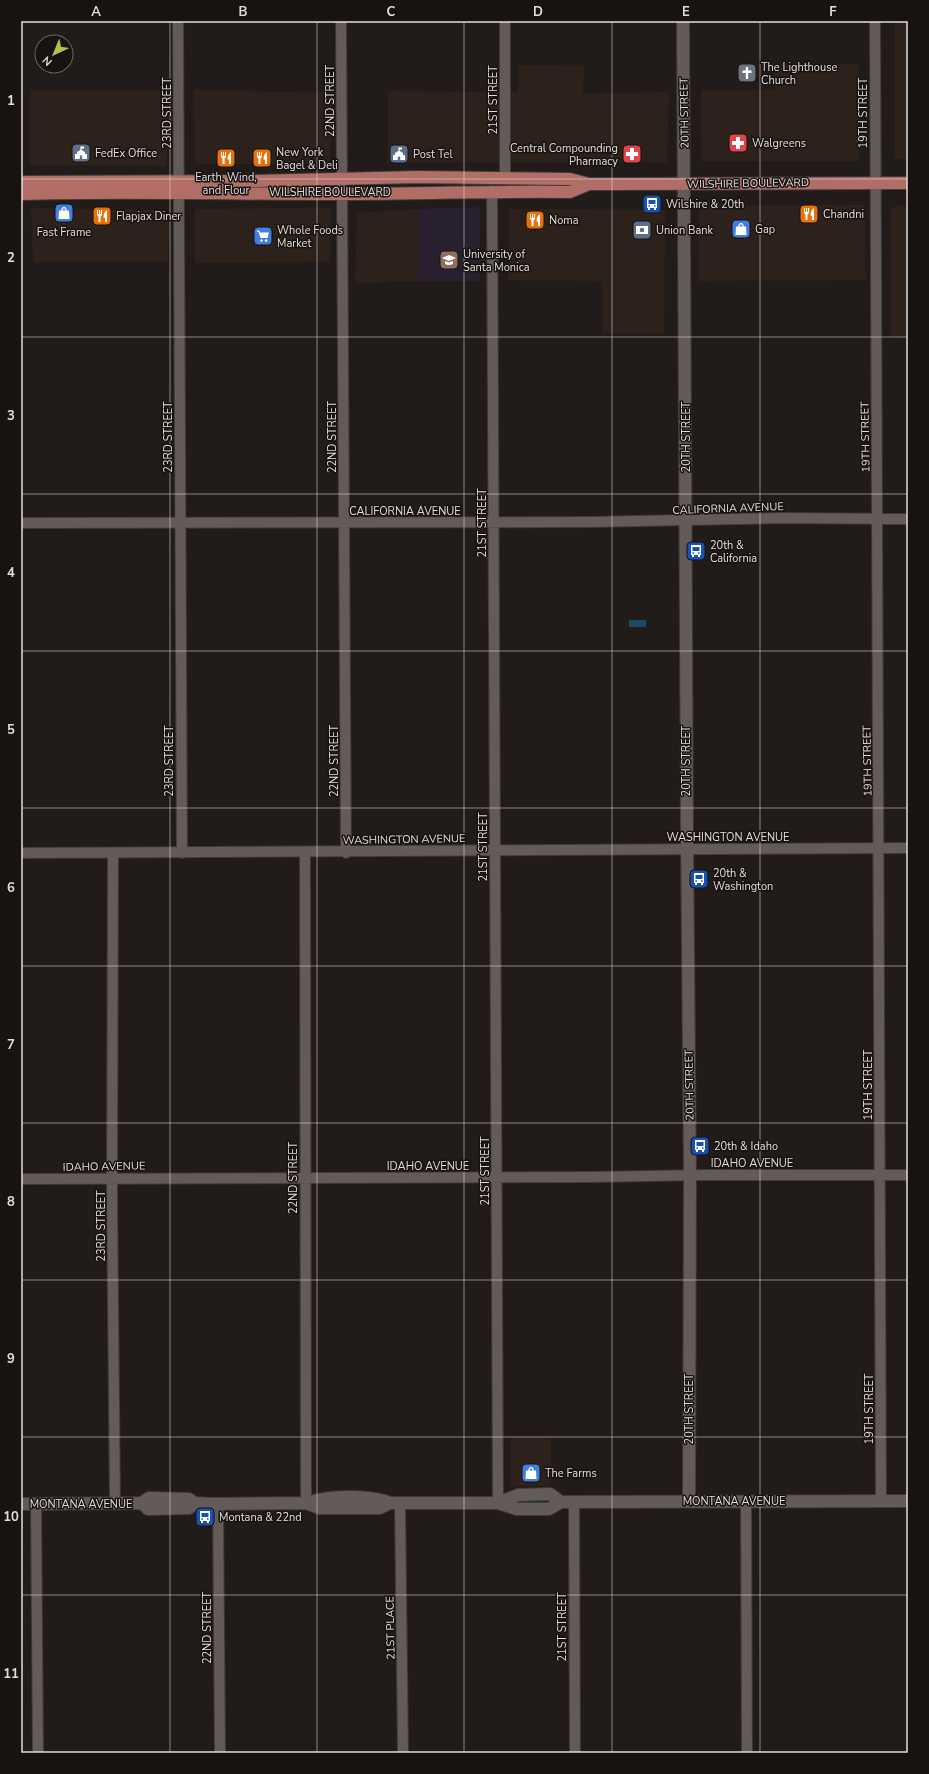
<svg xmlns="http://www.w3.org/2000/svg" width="929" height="1774" viewBox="0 0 929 1774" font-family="'Nunito Sans',sans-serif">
	<defs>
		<pattern id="grass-dots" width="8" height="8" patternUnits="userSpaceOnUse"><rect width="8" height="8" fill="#003118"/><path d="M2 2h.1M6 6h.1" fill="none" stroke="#254e39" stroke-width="1.8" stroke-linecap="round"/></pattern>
	</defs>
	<rect width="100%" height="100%" fill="#211c19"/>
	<path fill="#2d211c" d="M895,21H908V159H895Z
		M774,64H858L859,157L856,161H702L701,90H774Z
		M519,65L584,66L583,94L669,92L667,162H388V91L518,92Z
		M30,90L168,91L167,166L30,165Z
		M193,90L332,93L330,164H195Z
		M699,205H865L866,280L699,281Z
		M895,206H908V337H891L890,210Z
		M31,208L163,210L169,216L168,262H33Z
		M331,208L330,262L195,263V209Z
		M419,209L418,281L355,283L357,213Z
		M509,209L665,210L664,334L602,333V281L508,280Z
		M511,1436H551V1486H511Z"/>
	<path fill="#29202f" d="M480,207V281H418L419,209Z"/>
	<path fill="url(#grass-dots)" d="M520,1501H550V1505H520Z"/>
	<path fill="#1b4c63" d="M629,620H646V627H629Z"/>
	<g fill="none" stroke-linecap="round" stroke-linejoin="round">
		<g stroke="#3e3a38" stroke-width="12">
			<path id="street" d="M178,21L182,853
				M341,21L346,853
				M875,21L881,1500
				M505,178V21
				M492,191L498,1503
				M21,523L590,522L782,518L908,519
				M21,853L908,848
				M113,853L112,1196L115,1504
				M305,853L306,1503
				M21,1179L593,1177L702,1175H908
				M746,1501L747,1753
				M574,1502L575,1753
				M400,1503L403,1753
				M36,1504L38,1753
				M218,1504L220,1753"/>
		</g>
		<g stroke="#3e3a38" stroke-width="14">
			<path id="secondary" d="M683,21L687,836L690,1175L689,1501
				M142,1503L148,1509L189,1508L195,1503
				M306,1503L319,1508H380L390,1503H498L517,1509H549L561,1502L908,1501
				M498,1503L518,1495L550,1494L561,1502
				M21,1504L142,1503L149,1498L189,1499L195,1503L211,1504L306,1503C328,1496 369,1494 390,1503"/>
		</g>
		<g stroke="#3e3a38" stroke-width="14">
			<path id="primary" d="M21,182L249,181L417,177L570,179L589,184H612L908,183
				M21,194C123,191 224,194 326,194C408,194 489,191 570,192L589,184"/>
		</g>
		<use href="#street" stroke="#625b58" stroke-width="10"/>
		<use href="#secondary" stroke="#625b58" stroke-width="12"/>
		<use href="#primary" stroke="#b16e66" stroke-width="12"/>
	</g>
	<path fill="none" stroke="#e1dddb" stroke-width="1" stroke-opacity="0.55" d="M170,21V1753M317,21V1753M464,21V1753M612,21V1753M760,21V1753M21,179H908M21,337H908M21,494H908M21,651H908M21,808H908M21,966H908M21,1123H908M21,1280H908M21,1437H908M21,1595H908"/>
	<defs>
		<g id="church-square" transform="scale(1)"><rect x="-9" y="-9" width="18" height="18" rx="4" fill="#6b7280" stroke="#181210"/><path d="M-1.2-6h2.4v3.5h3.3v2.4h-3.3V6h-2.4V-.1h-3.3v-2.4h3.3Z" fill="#fff"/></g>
		<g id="pharmacy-square" transform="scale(1)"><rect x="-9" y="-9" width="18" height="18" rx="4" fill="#e0444e" stroke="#181210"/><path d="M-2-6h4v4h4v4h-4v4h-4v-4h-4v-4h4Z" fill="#fff"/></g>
		<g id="civic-square" transform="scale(1)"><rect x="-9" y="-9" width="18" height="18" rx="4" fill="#5c6f8a" stroke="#181210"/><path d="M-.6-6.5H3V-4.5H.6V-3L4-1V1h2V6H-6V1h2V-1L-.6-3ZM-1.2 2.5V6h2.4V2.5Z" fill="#fff"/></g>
		<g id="restaurant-square" transform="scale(1)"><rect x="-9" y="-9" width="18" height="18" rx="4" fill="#e8710a" stroke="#181210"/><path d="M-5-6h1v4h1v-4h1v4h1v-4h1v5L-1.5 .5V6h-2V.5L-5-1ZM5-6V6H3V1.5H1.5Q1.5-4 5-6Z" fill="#fff"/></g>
		<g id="bus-square" transform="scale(1)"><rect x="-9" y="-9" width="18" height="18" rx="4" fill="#1a4fb4" stroke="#181210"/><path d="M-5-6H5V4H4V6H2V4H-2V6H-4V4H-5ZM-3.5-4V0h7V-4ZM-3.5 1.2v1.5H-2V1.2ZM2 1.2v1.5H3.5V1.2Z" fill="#fff"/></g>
		<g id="shop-square" transform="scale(1)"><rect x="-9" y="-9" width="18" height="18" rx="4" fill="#3f7fe0" stroke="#181210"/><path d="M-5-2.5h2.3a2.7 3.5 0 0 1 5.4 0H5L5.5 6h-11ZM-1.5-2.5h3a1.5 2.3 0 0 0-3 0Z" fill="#fff"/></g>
		<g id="bank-square" transform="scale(1)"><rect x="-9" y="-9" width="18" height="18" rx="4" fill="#5c6f8a" stroke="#181210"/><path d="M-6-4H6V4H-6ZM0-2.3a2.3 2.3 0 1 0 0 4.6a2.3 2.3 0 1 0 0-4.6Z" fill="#fff"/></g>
		<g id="supermarket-square" transform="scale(1)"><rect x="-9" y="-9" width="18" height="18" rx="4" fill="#3f7fe0" stroke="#181210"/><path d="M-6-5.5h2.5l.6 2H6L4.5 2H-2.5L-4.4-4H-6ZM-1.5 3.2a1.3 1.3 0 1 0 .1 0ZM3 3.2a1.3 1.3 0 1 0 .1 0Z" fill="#fff"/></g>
		<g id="university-square" transform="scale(1)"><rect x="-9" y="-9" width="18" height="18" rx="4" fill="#8d6e63" stroke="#181210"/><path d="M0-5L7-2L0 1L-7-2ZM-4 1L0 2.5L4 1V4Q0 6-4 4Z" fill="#fff"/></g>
	</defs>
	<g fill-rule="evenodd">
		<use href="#church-square" x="747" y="73"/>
		<use href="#pharmacy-square" x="738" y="143"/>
		<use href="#civic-square" x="81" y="153"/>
		<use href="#civic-square" x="399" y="154"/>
		<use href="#pharmacy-square" x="632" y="154"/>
		<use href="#restaurant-square" x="226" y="158"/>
		<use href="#restaurant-square" x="262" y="158"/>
		<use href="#bus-square" x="652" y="204"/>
		<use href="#shop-square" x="64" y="213"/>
		<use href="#restaurant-square" x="809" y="214"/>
		<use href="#restaurant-square" x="102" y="216"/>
		<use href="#restaurant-square" x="535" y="220"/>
		<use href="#shop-square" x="741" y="229"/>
		<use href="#bank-square" x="642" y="230"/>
		<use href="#supermarket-square" x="263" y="236"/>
		<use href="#university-square" x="449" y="260"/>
		<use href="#bus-square" x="696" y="551"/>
		<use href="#bus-square" x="699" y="879"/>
		<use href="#bus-square" x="700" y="1146"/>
		<use href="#shop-square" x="531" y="1473"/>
		<use href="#bus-square" x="205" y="1517"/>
	</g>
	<g text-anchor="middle" stroke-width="3" stroke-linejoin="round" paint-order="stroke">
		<g font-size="11" fill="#e1dddb" stroke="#181210" text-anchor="start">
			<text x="761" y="71">The Lighthouse<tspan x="761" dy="13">Church</tspan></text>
			<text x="752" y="147">Walgreens</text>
			<text x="618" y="152" text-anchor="end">Central Compounding<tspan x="618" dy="13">Pharmacy</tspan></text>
			<text x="276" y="156">New York<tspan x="276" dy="13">Bagel &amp; Deli</tspan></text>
			<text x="95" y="157">FedEx Office</text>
			<text x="413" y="158">Post Tel</text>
			<text x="226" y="181" text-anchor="middle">Earth, Wind,<tspan x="226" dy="13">and Flour</tspan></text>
			<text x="666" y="208">Wilshire &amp; 20th</text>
			<text x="823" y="218">Chandni</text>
			<text x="116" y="220">Flapjax Diner</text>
			<text x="549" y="224">Noma</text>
			<text x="755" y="233">Gap</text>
			<text x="277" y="234">Whole Foods<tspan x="277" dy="13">Market</tspan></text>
			<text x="656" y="234">Union Bank</text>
			<text x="64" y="236" text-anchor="middle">Fast Frame</text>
			<text x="463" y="258">University of<tspan x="463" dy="13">Santa Monica</tspan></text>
			<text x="710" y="549">20th &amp;<tspan x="710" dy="13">California</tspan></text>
			<text x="713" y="877">20th &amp;<tspan x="713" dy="13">Washington</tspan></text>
			<text x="714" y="1150">20th &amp; Idaho</text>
			<text x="545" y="1477">The Farms</text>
			<text x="219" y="1521">Montana &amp; 22nd</text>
		</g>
		<g font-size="11" fill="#e1dddb" stroke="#181210">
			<text transform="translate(493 100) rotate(-90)" y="4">21ST STREET</text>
			<text transform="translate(330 101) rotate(-90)" y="4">22ND STREET</text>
			<text transform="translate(167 113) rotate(-90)" y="4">23RD STREET</text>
			<text transform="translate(684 113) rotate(-91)" y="4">20TH STREET</text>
			<text transform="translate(863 113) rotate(-90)" y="4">19TH STREET</text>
			<text transform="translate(748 183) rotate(-1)" y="4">WILSHIRE BOULEVARD</text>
			<text x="330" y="196">WILSHIRE BOULEVARD</text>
			<text transform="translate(168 437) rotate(-90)" y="4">23RD STREET</text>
			<text transform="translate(332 437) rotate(-90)" y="4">22ND STREET</text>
			<text transform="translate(686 437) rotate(-90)" y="4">20TH STREET</text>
			<text transform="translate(865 437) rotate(-91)" y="4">19TH STREET</text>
			<text transform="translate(728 508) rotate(-2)" y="4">CALIFORNIA AVENUE</text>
			<text x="405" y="515">CALIFORNIA AVENUE</text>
			<text transform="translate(482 523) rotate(-90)" y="4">21ST STREET</text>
			<text transform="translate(169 761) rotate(-90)" y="4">23RD STREET</text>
			<text transform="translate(334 761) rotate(-90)" y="4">22ND STREET</text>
			<text transform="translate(686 761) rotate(-90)" y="4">20TH STREET</text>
			<text transform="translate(867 761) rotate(-91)" y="4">19TH STREET</text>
			<text x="728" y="841">WASHINGTON AVENUE</text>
			<text transform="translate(404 839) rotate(-1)" y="4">WASHINGTON AVENUE</text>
			<text transform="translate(483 847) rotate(-90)" y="4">21ST STREET</text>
			<text transform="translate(689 1085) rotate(-91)" y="4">20TH STREET</text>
			<text transform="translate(868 1085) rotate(-90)" y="4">19TH STREET</text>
			<text x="752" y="1167">IDAHO AVENUE</text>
			<text transform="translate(104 1166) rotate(-1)" y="4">IDAHO AVENUE</text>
			<text x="428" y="1170">IDAHO AVENUE</text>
			<text transform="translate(485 1171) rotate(-90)" y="4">21ST STREET</text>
			<text transform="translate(293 1178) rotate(-90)" y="4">22ND STREET</text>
			<text transform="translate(101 1226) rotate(-90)" y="4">23RD STREET</text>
			<text transform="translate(689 1409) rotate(-90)" y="4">20TH STREET</text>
			<text transform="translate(869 1409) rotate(-90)" y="4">19TH STREET</text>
			<text x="734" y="1505">MONTANA AVENUE</text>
			<text x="81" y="1508">MONTANA AVENUE</text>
			<text transform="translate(562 1627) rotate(-90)" y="4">21ST STREET</text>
			<text transform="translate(207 1628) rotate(-90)" y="4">22ND STREET</text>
			<text transform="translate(390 1628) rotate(-91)" y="4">21ST PLACE</text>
		</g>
	</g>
	<rect width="929" height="1774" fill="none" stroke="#181210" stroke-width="44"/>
	<g transform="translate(54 54) rotate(224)"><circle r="19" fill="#181210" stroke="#686361"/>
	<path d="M0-3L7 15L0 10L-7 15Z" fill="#b5c24a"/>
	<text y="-6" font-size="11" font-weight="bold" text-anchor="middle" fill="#e1dddb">N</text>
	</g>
	<rect x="22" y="22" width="885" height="1730" fill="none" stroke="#e1dddb" stroke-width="1.5"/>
	<g font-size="13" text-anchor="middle" font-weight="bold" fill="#e1dddb">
		<text x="96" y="16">A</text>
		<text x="243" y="16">B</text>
		<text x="391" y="16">C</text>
		<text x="538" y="16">D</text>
		<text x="686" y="16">E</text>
		<text x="833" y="16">F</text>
		<text x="11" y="105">1</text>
		<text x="11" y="262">2</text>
		<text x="11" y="420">3</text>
		<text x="11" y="577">4</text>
		<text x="11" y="734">5</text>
		<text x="11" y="892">6</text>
		<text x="11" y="1049">7</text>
		<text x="11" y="1206">8</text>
		<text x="11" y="1363">9</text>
		<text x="11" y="1521">10</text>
		<text x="11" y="1678">11</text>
	</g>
</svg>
